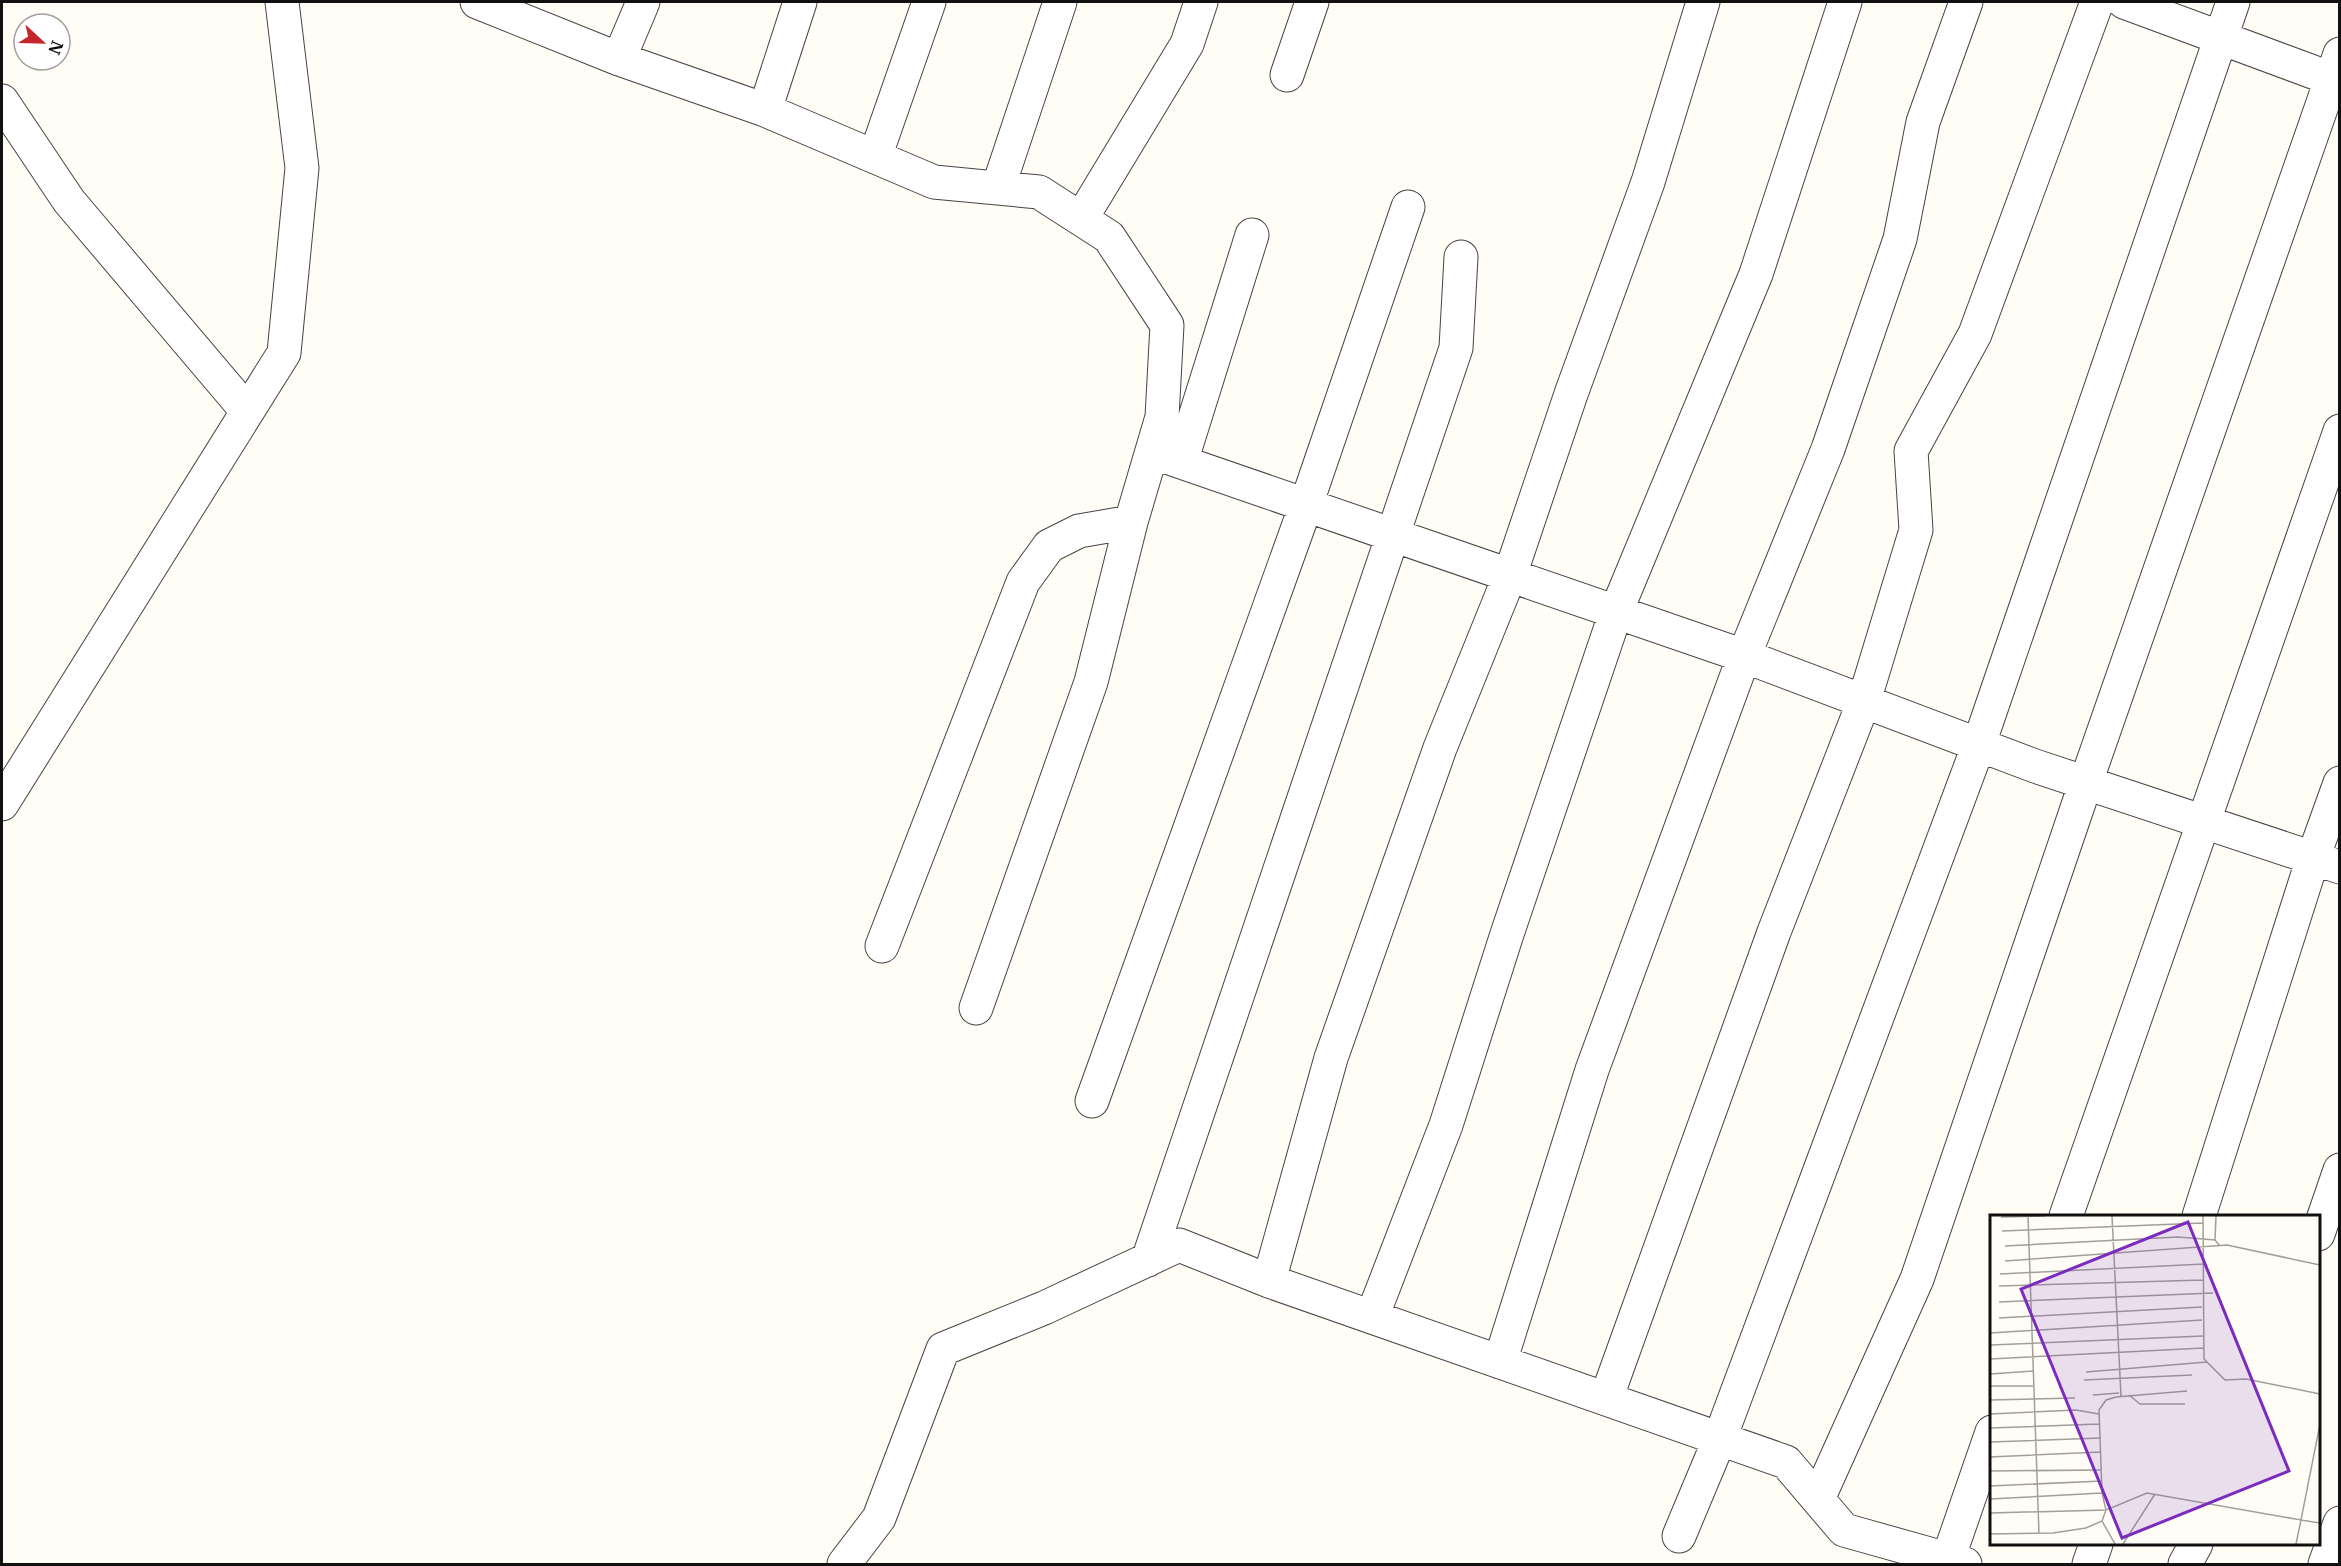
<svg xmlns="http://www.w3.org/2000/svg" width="2341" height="1566" viewBox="0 0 2341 1566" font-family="Merriweather,serif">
	<rect width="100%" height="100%" fill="#fffdf5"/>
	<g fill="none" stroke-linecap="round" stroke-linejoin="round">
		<g stroke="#444" stroke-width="35">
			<path id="minor" d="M477,2L619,59L765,110L934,182L1039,192L1109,237L1167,325L1162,417L1131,522L1091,682L976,1008
				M2124,2L2340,82
				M619,59L643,2
				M1287,75L1312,2
				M2,101L69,201L247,411
				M765,110L800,2
				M875,157L929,2
				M998,188L1060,2
				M1081,219L1187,44L1201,2
				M1152,452L1744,656L2035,766L2340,867
				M1181,462L1252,235
				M882,946L1023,582L1049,546L1079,531L1131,522
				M1092,1101L1306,505L1408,207
				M2066,1216L2340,431
				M2199,1216L2313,858L2340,783
				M2318,1234L2340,1170
				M1148,1260L1456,348L1461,257
				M1269,1281L1331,1058L1440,748L1510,575L1571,394L1648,182L1703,2
				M1372,1317L1446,1125L1507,934L1616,612L1756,274L1845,2
				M1500,1362L1592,1070L1744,656L1828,449L1900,239L1923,122L1966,2
				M1606,1399L1774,932L1864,701L1916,530L1911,451L1975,334L2097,2
				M1818,1499L1917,1279L2086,782L2340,54
				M1679,1536L1720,1438L1979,744L2233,2
				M1948,1559L1992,1432
				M844,1564L879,1518L943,1349L1044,1308L1179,1245L1269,1281L1786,1462L1844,1530L1965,1564
				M2089,1564L2096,1544
				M2185,1564L2196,1544
				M2325,1564L2340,1523"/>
		</g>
		<g stroke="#444" stroke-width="35">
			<path id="tertiary" d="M2,804L284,353L302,168L282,2"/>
		</g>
		<use href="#minor" stroke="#fff" stroke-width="33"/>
		<use href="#tertiary" stroke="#fff" stroke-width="33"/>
	</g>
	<g transform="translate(1990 1215)">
		<rect width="330" height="330" fill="#fffdf5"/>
		<path fill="none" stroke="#a09f9a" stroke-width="1.5" d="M122,1L131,181M213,1L214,144L235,165L256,164L330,179M11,2L55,1M38,2L49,319M12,16L213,8M225,25L226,1M15,31L188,22L225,25L230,31M15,46L237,30L330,50M10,59L214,49M9,71L213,65M9,87L223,78M9,103L212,92M0,118L212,105M0,130L213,121M0,144L214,133M96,157L217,147M0,159L43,156M94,165L202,160M0,171H43M103,180L129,178M139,180L150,189H195M0,185L85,183M0,199L86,195L109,199M0,213L109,209M0,227L111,223M0,242L111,237M0,256L112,255M0,271L112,266M0,284L112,278M0,298L116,295L112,278L109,195L116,185L126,182L197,176M112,306L125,329M0,319L63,318L96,313L112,306L116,295L157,278L311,305L330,209M133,329L165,279M306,329L311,305L330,308"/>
		<path fill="#7b2cbf" fill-opacity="0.15" stroke="#7b2cbf" stroke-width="3" d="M198,7L299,256L132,323L31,74Z"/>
		<rect width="330" height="330" fill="none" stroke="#111" stroke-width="3"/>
	</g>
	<rect width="2341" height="1566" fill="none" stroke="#111111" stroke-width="6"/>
	<g transform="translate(42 42) rotate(112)"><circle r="28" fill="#ffffff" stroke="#a0a0a0" stroke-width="1.5"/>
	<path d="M0-4.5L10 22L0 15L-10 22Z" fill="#c4262e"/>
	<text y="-9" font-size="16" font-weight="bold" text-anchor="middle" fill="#111111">N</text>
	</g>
</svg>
